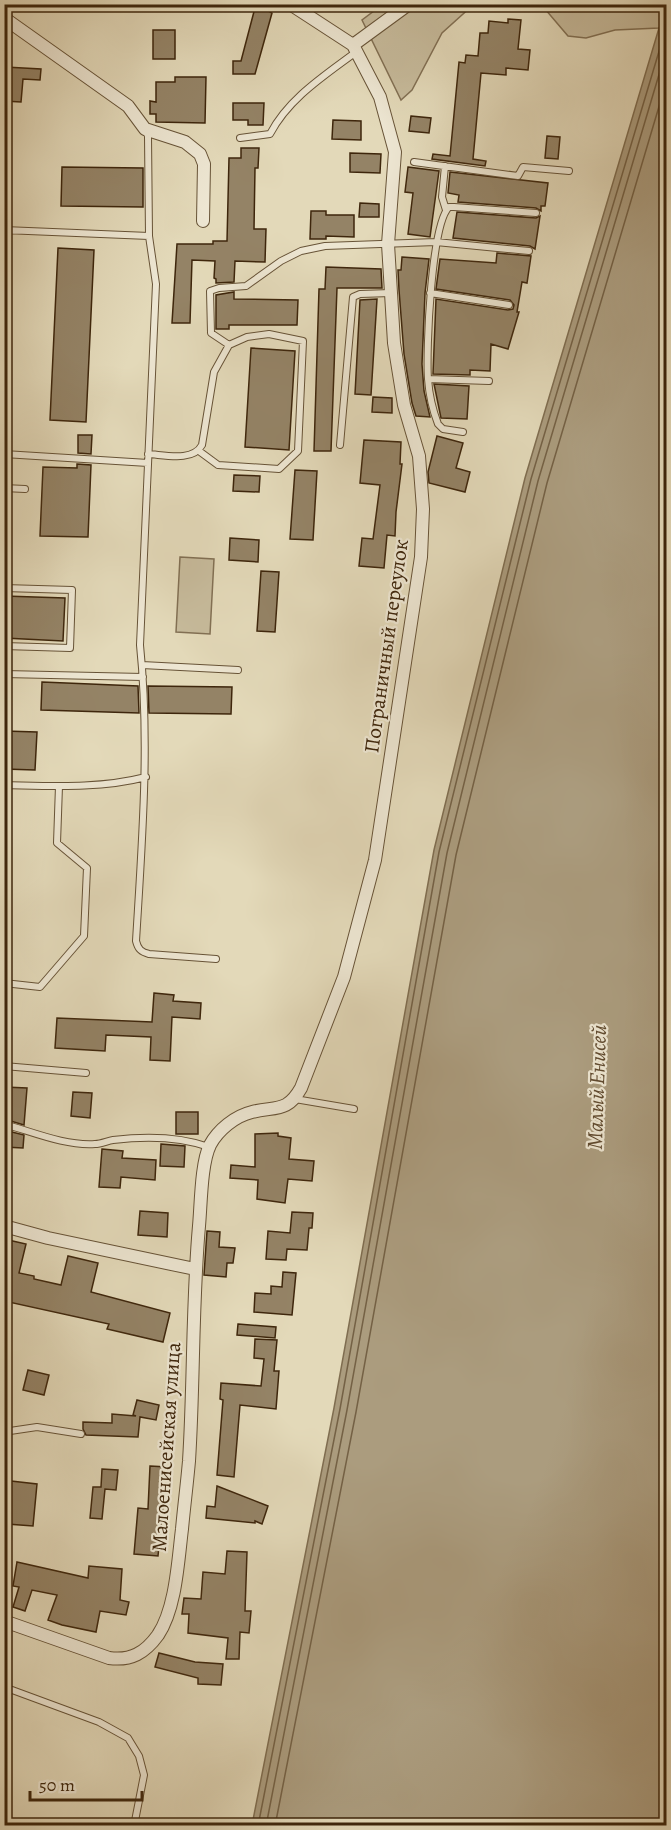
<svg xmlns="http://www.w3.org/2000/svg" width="671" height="1830" viewBox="0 0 671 1830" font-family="Alegreya,serif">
	<rect width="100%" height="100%" fill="#e3d9b9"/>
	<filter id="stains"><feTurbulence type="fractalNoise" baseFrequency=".00333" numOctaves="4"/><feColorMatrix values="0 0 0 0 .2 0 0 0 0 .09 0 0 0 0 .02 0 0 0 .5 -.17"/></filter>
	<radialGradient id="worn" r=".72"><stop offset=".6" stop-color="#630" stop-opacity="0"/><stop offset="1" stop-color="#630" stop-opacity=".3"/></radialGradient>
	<path fill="#c7bb9c" stroke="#827054" stroke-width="1.5" d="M545,4L666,5V19L659,28L615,30L586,38L568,36L545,9Z
		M382,5H473L442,33L412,90L401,100L362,20Z
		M180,557L214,559L210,634L176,632Z"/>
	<path fill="#ab9c7e" stroke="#7f6d50" stroke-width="1.5" d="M666,16V1825H252L334,1408L434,850L525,478L659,28Z"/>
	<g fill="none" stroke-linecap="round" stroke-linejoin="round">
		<path stroke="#746145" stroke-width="1.5" d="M258,1826L340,1409L439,852L531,479L666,28
			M266,1826L347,1410L447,853L538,481L666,51
			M275,1826L356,1412L456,855L547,483L666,83"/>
	</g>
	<path fill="#948366" stroke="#3e260c" stroke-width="1.5" d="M256,4L272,13L255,74H233V61H241Z
		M508,19L521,20L518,49L530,50L528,70L506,68V75L481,73L473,159L486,161L485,166L432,159L433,154L450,156L459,62L465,63L466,55L478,56L480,33H488L489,21L508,23Z
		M153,30H175V59H153Z
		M5,67L41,69L40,80L23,79L21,102L4,101Z
		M175,77H206L205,123L156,122V114H150V101L156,102V82H175Z
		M233,103H264L263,125H248V120H233Z
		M411,116L431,118L429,133L409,131Z
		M333,120L361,121V140L332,139Z
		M547,136L560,137L558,159L545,158Z
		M241,148H259L258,168H255L254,229H266L265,262L235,261L234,282L216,283V279L214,278L215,261L192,260L190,323H172L177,244H213V241H227L229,158H241Z
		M350,153L381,154L380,173L350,172Z
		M62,167L143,168V207L61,206Z
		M408,167L439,171L430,237L408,234L413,193L405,192Z
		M450,172L548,183L545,206H541V211L536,208L458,202L459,195L448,193Z
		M360,203L379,204V217H359Z
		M311,211H326V215H354V237L326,236V239H310Z
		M457,212L536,218L540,216L535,249L530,246L453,238Z
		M58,248L94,250L86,422L50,420Z
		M497,253L531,256L527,283L522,282L517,312H519L508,349L491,344L490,371L470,370V375L433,374L436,299L508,310L513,309L514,305L510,300L436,289L440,259L496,263Z
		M402,257L429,259L425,293L422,364L424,391L430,417L416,416L412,403L404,354L399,290L398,270H401Z
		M326,267L381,269L382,288H337L331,451H314L319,289H325Z
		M234,292V299L298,300L297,325H229V329H216V295Z
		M377,299L371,395L355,394L360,300Z
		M251,348L295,351L289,450L245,447Z
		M434,384L469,386L467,419L441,418Z
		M373,397L392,398V413L372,412Z
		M78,435H92L91,454L78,453Z
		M437,436L463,443L456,468L470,472L465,492L429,483L428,472Z
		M364,440L401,442L400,464H402L396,512L395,536L387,535L384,568L359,566L362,538L373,539L380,485L360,483Z
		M77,464L91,465L88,537L40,536L43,467L77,468Z
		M295,470L317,471L313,540L290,539Z
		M234,475L260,476L259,492L233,491Z
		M230,538L259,540L258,562L229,560Z
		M261,571L279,572L275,632L257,631Z
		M4,596L65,598L63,641L4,638Z
		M42,682L138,686L139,713L41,710Z
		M148,686L232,687L231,714L149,713Z
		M4,731L37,732L35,770L4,769Z
		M154,993L174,995L173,1001L201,1003L200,1019L172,1017L170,1061L150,1060L151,1037L106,1035L105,1051L55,1048L57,1018L152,1022Z
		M4,1087L27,1088L24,1125L4,1119Z
		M73,1092L92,1093L90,1118L71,1116Z
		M176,1112H198V1134H176Z
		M4,1130L24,1135L23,1148L4,1147Z
		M278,1133V1136L291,1138L289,1159L314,1161L312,1181L288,1179L285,1203L257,1199L258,1180L230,1178L231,1165L255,1167V1134Z
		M161,1144L185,1146L184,1167L160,1166Z
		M102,1149L123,1151L122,1158L156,1160L155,1180L121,1177L120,1188L99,1187Z
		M140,1211L168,1213L167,1237L138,1235Z
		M292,1212L313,1213L312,1228H309L307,1250L287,1249L286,1260L266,1259L268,1231L290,1233Z
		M207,1231L220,1232L219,1247L235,1248L233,1263H227L226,1277L204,1275Z
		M4,1239L26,1244L19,1273L34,1276V1279L61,1285L68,1256L98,1263L91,1292L170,1313L163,1342L107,1329L109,1324L4,1301Z
		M283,1272L296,1273L292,1315L254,1312L255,1293L271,1294V1286L282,1287Z
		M238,1324L276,1327L275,1338L237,1335Z
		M255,1339L277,1340L274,1371H279L276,1409L240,1405L234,1477L217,1475L223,1400L220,1399L221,1383L261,1386L264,1359L254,1358Z
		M28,1370L49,1375L44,1395L23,1390Z
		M137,1400L159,1405L156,1420L140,1417L138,1437L86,1435L83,1429V1422L112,1423V1414L136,1416L133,1415Z
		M150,1466L167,1467L158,1556L134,1554L138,1508L148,1509Z
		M102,1469L118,1470L116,1490L105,1489L102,1519L90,1518L93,1487H101Z
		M11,1481L37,1484L33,1526L7,1524Z
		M217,1486L268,1506L262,1524L255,1521V1523L206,1518L207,1506L215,1507Z
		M227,1551L247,1552L245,1611H251L249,1633L240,1632L239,1659H226L228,1638L188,1633L189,1614H182L184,1598L201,1599L203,1572L225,1574Z
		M17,1562L88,1578L89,1566L122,1569L120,1600L129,1602L126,1615L100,1611L96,1632L62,1625L48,1620L57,1595L32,1590L25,1611L13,1607L19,1587L13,1586Z
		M159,1653L195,1662L223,1664L221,1685L198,1684V1678L155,1667Z"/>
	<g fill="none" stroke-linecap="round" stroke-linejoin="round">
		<g stroke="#675337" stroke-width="8">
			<path id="lane" d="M145,129L148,136L149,236L156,284L140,645C150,743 142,842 136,941C138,949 141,952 149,954L216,959
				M240,138L270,134C289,98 324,76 356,52
				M414,162L518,176L523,167L569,171
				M445,166L442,197L446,210
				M4,230L149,236
				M430,293L509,305
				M4,306L8,230
				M229,345L211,333L210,291L219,288L246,286L281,261L301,251L325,246L436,242L529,251
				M428,379L489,381
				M463,432L443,429L438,424C433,411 429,393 428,379C426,351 431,225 449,207H454L536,213
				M340,445L353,297L360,294L391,293
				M4,454L148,463
				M148,454C165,455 193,462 202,445L214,372L229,345L247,337L269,334L303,341L298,451L279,469L218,465L199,451
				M4,488L25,489
				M4,588L72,590L70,648L4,646
				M142,665L238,670
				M4,674L143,677
				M4,785C53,786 99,789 146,777
				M4,983L40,987L84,936L87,868L57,843L59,786
				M4,1066L86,1073
				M295,1099L354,1109
				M4,1124C33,1132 65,1146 95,1144C101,1144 107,1141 113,1140C146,1136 178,1136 209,1147
				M4,1439L10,1431L37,1427L81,1434
				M4,1687L99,1722L128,1738L139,1756L144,1775L134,1826"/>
		</g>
		<g stroke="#675337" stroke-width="14">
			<path id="street" d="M4,18L128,106L145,129L185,142L200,154L204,164L203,221
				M353,45L409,4
				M4,1226L48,1238L195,1269
				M4,1621L109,1658C131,1661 145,1653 158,1635C176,1608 178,1561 182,1529C184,1507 187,1484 189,1461C194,1383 192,1304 199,1226C201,1205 201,1163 210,1145C218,1130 235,1116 252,1112C276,1106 287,1113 301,1088L344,977L375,860L421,557L423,509L419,456L404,405L394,343L391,293L388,244L395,152L380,97L353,45L290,4"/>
		</g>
		<use href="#lane" stroke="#ede6d2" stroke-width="6"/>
		<use href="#street" stroke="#ede6d2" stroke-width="12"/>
	</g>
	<g text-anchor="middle" stroke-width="4.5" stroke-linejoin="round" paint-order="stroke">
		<g font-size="21" fill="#3e260c" stroke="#ede6d2">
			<text transform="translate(386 646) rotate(-82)" y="7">Пограничный переулок</text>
			<text transform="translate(166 1447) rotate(-86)" y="7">Малоенисейская улица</text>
		</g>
		<g font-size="22" font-style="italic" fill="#5f492e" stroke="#ede6d2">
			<text transform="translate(596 1087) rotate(-88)" y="8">Малый Енисей</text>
		</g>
	</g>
	<rect width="671" height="1830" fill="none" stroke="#e3d9b9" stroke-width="24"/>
	<rect x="6" y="6" width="659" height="1818" fill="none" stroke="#3e260c" stroke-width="3"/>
	<rect x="12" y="12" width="647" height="1806" fill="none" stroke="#3e260c" stroke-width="1.5"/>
	<path d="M30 1791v9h112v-9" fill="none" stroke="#3e260c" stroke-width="3"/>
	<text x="39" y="1791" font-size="18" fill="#3e260c" stroke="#ede6d2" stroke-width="4.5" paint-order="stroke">50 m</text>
	<rect width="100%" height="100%" filter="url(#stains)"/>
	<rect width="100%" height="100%" fill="url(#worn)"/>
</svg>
